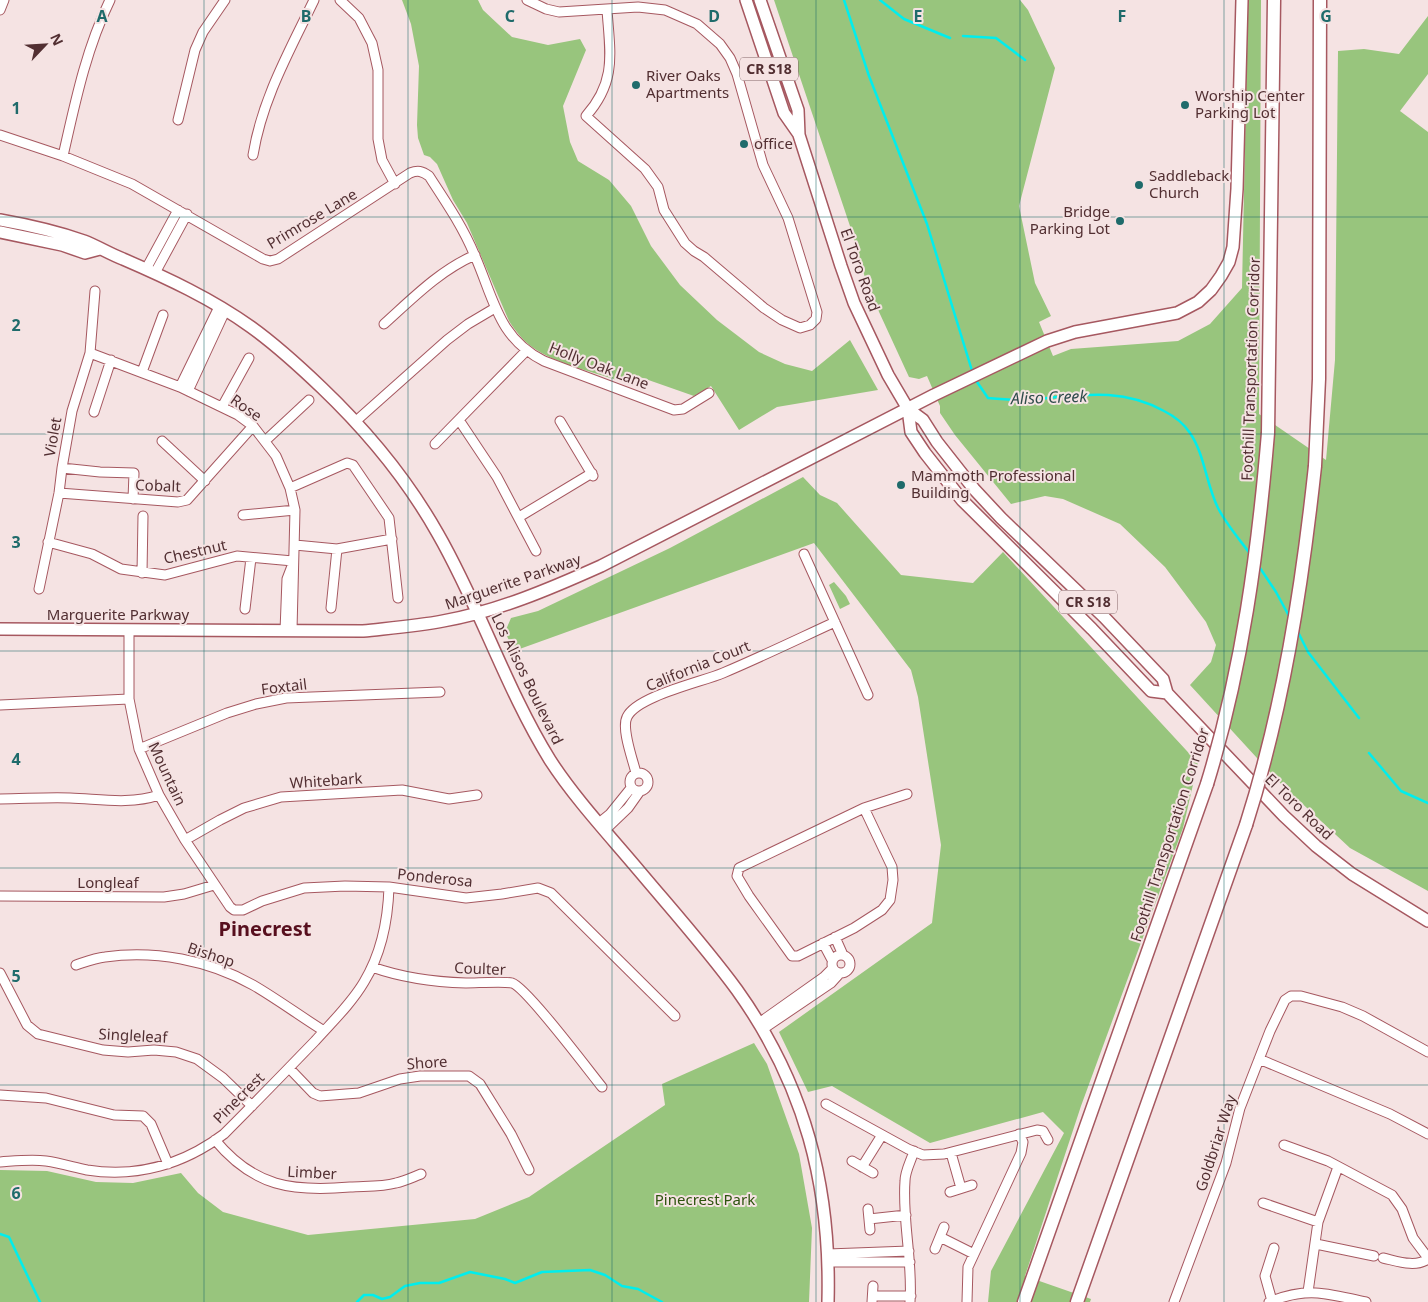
<svg xmlns="http://www.w3.org/2000/svg" width="1428" height="1302" viewBox="0 0 1428 1302" font-family="'Noto Sans',sans-serif">
	<rect width="100%" height="100%" fill="#f5e3e3"/>
	<path fill="#98c57d" d="M402,0H478L483,10L512,37L548,45L580,39L586,50L563,106L570,142L578,161L609,180L631,206L651,246L680,285L717,320L759,352L785,364L812,371L850,340L878,390L777,407L739,430L711,386L694,396L637,376L626,383C598,373 555,364 532,347C522,340 515,330 509,321L467,223L453,200L437,164L430,157L424,155L418,138L417,125L419,66L411,24Z
		M774,0H1020L1028,10L1055,68L1019,206L1035,283L1051,316L1039,322L1053,356L1071,349L1178,341L1210,324L1242,288L1248,0H1261L1259,414L1326,460L1335,360L1338,51L1364,49L1399,54L1428,16V74L1400,111L1428,132V891L1350,848L1279,782L1190,685L1211,662L1216,645L1206,622L1165,567L1120,524L1063,499L1045,496L1011,504L955,435L940,413V406L927,376L919,379L909,377L868,288L851,229Z
		M803,477L820,495L837,503L901,575L973,583L1003,552L1198,763L1183,828L1081,1106L1025,1276L1091,1299L1090,1302H988L991,1271L1064,1133L1043,1112L930,1143L832,1086L808,1092L779,1032L932,923L941,845L918,697L911,670L814,543L514,651L505,632L511,618L538,611L670,548Z
		M834,582L846,596L850,604L840,609L829,585Z
		M754,1043L767,1064L799,1154L812,1228L809,1302H0V1170L47,1171L96,1182L133,1183L181,1173L198,1193L223,1212L308,1235L475,1219L529,1197L665,1105L662,1084Z"/>
	<g fill="none" stroke-linecap="round" stroke-linejoin="round">
		<path stroke="#00eeed" stroke-width="2.5" d="M844,0L869,76L927,224L973,374
			M880,0L904,19L950,38
			M963,36L996,38L1025,60
			M975,379L988,398C999,399 1011,400 1022,400C1073,397 1117,385 1164,411C1174,416 1184,424 1190,433C1205,455 1206,484 1218,508C1226,524 1240,540 1251,555
			M1258,565L1276,592L1289,616
			M1298,632L1308,652L1359,718
			M1369,753L1401,791L1428,803
			M0,1234L9,1237L40,1302
			M357,1302L364,1295H373L382,1299L390,1297L405,1286L420,1283H439L470,1272L505,1279L515,1283L542,1272L590,1270L605,1275L622,1286L638,1289L662,1302"/>
		<g stroke="#a65860" stroke-width="11">
			<path id="minor" d="M340,0L359,18L372,43L378,70V139L382,160L395,184
				M527,0L546,9L559,12L638,7L665,10L697,24L720,44L730,58L737,74L763,165L788,218L817,312L816,319L810,325L800,328L782,320L764,308L704,257L694,251L685,243L664,210L658,187L645,169L586,116C617,81 610,53 607,10
				M0,10L4,0
				M178,120L195,50L203,32L225,0
				M0,135L63,156L132,184L263,259L270,261L278,259L410,173C418,170 422,171 429,176C446,202 463,227 475,256C494,299 498,338 544,361L674,410L683,409L709,393
				M253,155C262,99 290,50 314,0
				M63,156C75,103 86,49 110,0
				M146,269L178,210
				M155,273L187,214
				M384,324C413,298 439,271 475,255
				M90,353L180,387L238,415L253,426L276,456L290,488L295,510L292,630
				M142,372L163,315
				M180,387L219,307
				M188,391L225,311
				M222,407L249,358
				M94,412L111,360
				M459,420L497,477L536,551
				M356,421L447,340L468,324L495,308
				M560,421L593,476
				M162,441L205,481
				M265,441L309,400
				M435,444L526,351
				M62,468L100,472L134,473L133,499
				M290,488L347,463L353,465L389,518L398,598
				M59,493L178,502L187,500L253,426
				M243,515L295,510
				M519,517L592,473
				M48,542L92,554L121,569L165,575L237,556L293,561
				M295,545L337,549L392,539
				M804,554L868,695
				M142,573L143,516
				M39,589L59,493L62,468L72,411L90,353L95,291
				M331,608L337,549
				M245,609L251,558
				M129,631V699L139,749L159,795L185,840L230,907L234,910H243L262,901L304,888L345,886L389,887L466,898L502,894L538,888L551,893L675,1016
				M285,631L287,579L292,566
				M0,705L129,699
				M139,749L227,713L256,704L286,698L440,692
				M630 782a9 9 0 1 1 18 0a9 9 0 1 1-18 0Z
				M636,773C633,760 621,729 627,717C637,696 702,682 723,673C761,657 798,639 835,622
				M0,799C23,799 47,797 70,798C100,799 129,805 159,795
				M864,808L892,867L893,880L890,900L882,910L854,928L798,956H792L749,896L737,876L739,868L864,808L907,794
				M599,823L610,814L631,788
				M605,830L628,808L640,791
				M185,840L220,820L244,808L281,797L402,790L449,799L477,795
				M0,896L164,897L184,894L214,885
				M835,937L843,955
				M823,943L832,960
				M832 964a9 9 0 1 1 18 0a9 9 0 1 1-18 0Z
				M76,965C85,962 95,958 105,957C155,950 209,960 253,985C277,999 300,1016 324,1031
				M372,967C403,978 433,982 466,983C477,983 503,981 512,983C526,987 589,1071 602,1087
				M0,973L27,1025L38,1034L103,1050L128,1052L154,1050L176,1052L197,1059L223,1078L252,1106
				M759,1023L824,977L833,968
				M763,1029L831,983L840,973
				M1259,1059L1390,1114L1428,1134
				M289,1068L313,1093L320,1096L359,1093L400,1079L420,1076H469L480,1084L511,1134L529,1170
				M0,1095L46,1098L114,1115L143,1116L151,1124L168,1164
				M826,1104L908,1149L923,1155L944,1154L1037,1130L1043,1131L1048,1140
				M215,1140C254,1187 292,1192 350,1187C365,1186 382,1187 396,1183C405,1181 413,1177 421,1174
				M1284,1145L1328,1161L1392,1195L1402,1209L1413,1238L1428,1258
				M951,1153L961,1188
				M852,1161L873,1173
				M0,1162C15,1161 31,1159 46,1161C60,1163 73,1167 87,1170C137,1178 184,1164 224,1134C255,1103 285,1072 315,1041C332,1022 351,1004 364,982C381,954 388,920 389,887
				M862,1167L882,1135
				M950,1192L972,1185
				M1263,1203L1318,1222
				M868,1209L870,1230
				M869,1219L906,1215
				M940,1237L974,1254
				M1316,1244L1374,1256
				M935,1249L944,1227
				M828,1254L909,1251
				M1383,1258C1397,1261 1415,1268 1428,1259
				M829,1262H910
				M1308,1292L1318,1222L1338,1167
				M873,1296H911
				M1272,1301L1265,1276L1274,1248
				M872,1302L873,1286
				M910,1302C913,1261 902,1221 905,1181C905,1171 911,1161 914,1151
				M967,1302L968,1267L1021,1153L1023,1142L1019,1134
				M1174,1302L1226,1163L1240,1108L1270,1031L1285,1000L1291,996H1301L1342,1007L1363,1016L1428,1052
				M1269,1302C1309,1286 1327,1294 1366,1302"/>
		</g>
		<g stroke="#a65860" stroke-width="14">
			<path id="major" d="M746,0L784,113L798,133
				M760,0L798,110L799,135L841,266L854,303L888,375L908,409L911,432L925,453L962,500L1092,629L1151,691L1167,693
				M0,220C28,225 58,232 84,241C97,246 110,254 123,259C167,278 212,299 251,327C276,345 299,366 322,388C367,431 407,479 438,534C480,607 506,689 550,760C576,800 610,836 641,873C673,911 707,949 737,990C805,1085 831,1186 828,1302
				M0,232L62,245L85,253L100,249
				M908,409L923,420L937,442L974,489L1001,518L1104,617L1163,679L1167,693L1284,816L1316,846L1352,874L1428,921
				M0,629L363,631C390,628 417,626 443,621C496,612 552,588 601,566L934,395L1047,341L1075,332L1177,313L1198,302L1211,290L1221,276L1229,262L1233,247L1237,189L1242,0"/>
		</g>
		<g stroke="#a65860" stroke-width="15">
			<path id="highway" d="M1268,433L1274,0
				M1315,466L1319,379L1320,0
				M1024,1302L1207,784
				M1077,1302L1246,825"/>
		</g>
		<use href="#minor" stroke="#fff" stroke-width="9"/>
		<use href="#major" stroke="#fff" stroke-width="11"/>
		<use href="#highway" stroke="#fff" stroke-width="12"/>
		<g stroke="#a65860" stroke-width="15" stroke-linecap="butt">
			<path id="highway-bridge" d="M1207,784C1242,670 1258,552 1268,433
				M1246,825C1283,709 1302,587 1315,466"/>
		</g>
		<use href="#highway-bridge" stroke="#fff" stroke-width="12"/>
	</g>
	<path fill="none" stroke="#1f6b6b" stroke-width="1" stroke-opacity="0.55" d="M204,0V1302M408,0V1302M612,0V1302M816,0V1302M1020,0V1302M1224,0V1302M0,217H1428M0,434H1428M0,651H1428M0,868H1428M0,1085H1428"/>
	<g fill="#1f6b6b" stroke="#f5e3e3" stroke-width="2">
		<circle cx="636" cy="85" r="5"/>
		<circle cx="1185" cy="105" r="5"/>
		<circle cx="744" cy="144" r="5"/>
		<circle cx="1139" cy="185" r="5"/>
		<circle cx="1120" cy="221" r="5"/>
		<circle cx="901" cy="485" r="5"/>
	</g>
	<g text-anchor="middle" stroke-width="4" stroke-linejoin="round" paint-order="stroke">
		<g fill="#f5e3e3" stroke="#836567" stroke-width="1">
			<rect x="740" y="57.5" width="58" height="23" rx="4"/>
			<rect x="1059" y="590.5" width="58" height="23" rx="4"/>
		</g>
		<g font-size="14" font-weight="bold" fill="#522f32">
			<text x="769" y="74">CR S18</text>
			<text x="1088" y="607">CR S18</text>
		</g>
		<g font-size="15" fill="#522f32" stroke="#f5e3e3" text-anchor="start">
			<text x="646" y="81">River Oaks<tspan x="646" dy="17">Apartments</tspan></text>
			<text x="1195" y="101">Worship Center<tspan x="1195" dy="17">Parking Lot</tspan></text>
			<text x="754" y="149">office</text>
			<text x="1149" y="181">Saddleback<tspan x="1149" dy="17">Church</tspan></text>
			<text x="1110" y="217" text-anchor="end">Bridge<tspan x="1110" dy="17">Parking Lot</tspan></text>
			<text x="911" y="481">Mammoth Professional<tspan x="911" dy="17">Building</tspan></text>
		</g>
		<g font-size="15" fill="#522f32" stroke="#f5e3e3">
			<text transform="translate(312 219) rotate(-31)" y="5">Primrose Lane</text>
			<text transform="translate(860 270) rotate(70)" y="5">El Toro Road</text>
			<text transform="translate(599 366) rotate(21)" y="5">Holly Oak Lane</text>
			<text transform="translate(1251 369) rotate(-88)" y="5">Foothill Transportation Corridor</text>
			<text transform="translate(246 408) rotate(35)" y="5">Rose</text>
			<text transform="translate(53 437) rotate(-80)" y="5">Violet</text>
			<text transform="translate(158 486) rotate(2)" y="5">Cobalt</text>
			<text transform="translate(195 552) rotate(-13)" y="5">Chestnut</text>
			<text transform="translate(513 582) rotate(-19)" y="5">Marguerite Parkway</text>
			<text x="118" y="620">Marguerite Parkway</text>
			<text transform="translate(698 666) rotate(-22)" y="5">California Court</text>
			<text transform="translate(527 679) rotate(64)" y="5">Los Alisos Boulevard</text>
			<text transform="translate(284 687) rotate(-7)" y="5">Foxtail</text>
			<text transform="translate(167 774) rotate(65)" y="5">Mountain</text>
			<text transform="translate(326 781) rotate(-4)" y="5">Whitebark</text>
			<text transform="translate(1299 807) rotate(44)" y="5">El Toro Road</text>
			<text transform="translate(1170 835) rotate(-72)" y="5">Foothill Transportation Corridor</text>
			<text transform="translate(435 878) rotate(6)" y="5">Ponderosa</text>
			<text x="108" y="888">Longleaf</text>
			<text transform="translate(211 955) rotate(18)" y="5">Bishop</text>
			<text transform="translate(480 969) rotate(2)" y="5">Coulter</text>
			<text transform="translate(133 1036) rotate(3)" y="5">Singleleaf</text>
			<text transform="translate(427 1063) rotate(-4)" y="5">Shore</text>
			<text transform="translate(239 1098) rotate(-45)" y="5">Pinecrest</text>
			<text transform="translate(1216 1143) rotate(-72)" y="5">Goldbriar Way</text>
			<text transform="translate(312 1173) rotate(3)" y="5">Limber</text>
		</g>
		<g font-size="15" fill="#2d530d" stroke="#f5e3e3">
			<text x="705" y="1205">Pinecrest Park</text>
		</g>
		<g font-size="16" font-style="italic" fill="#2e4b4b" stroke="#f5e3e3">
			<text transform="translate(1049 397) rotate(-2)" y="6">Aliso Creek</text>
		</g>
		<g font-size="20" font-weight="bold" fill="#570f1e" stroke="#f5e3e3">
			<text x="265" y="936">Pinecrest</text>
		</g>
	</g>
	<g font-size="16" text-anchor="middle" font-weight="bold" fill="#1f6b6b" stroke="#f5e3e3" stroke-width="4" stroke-linejoin="round" paint-order="stroke">
		<text x="102" y="22">A</text>
		<text x="306" y="22">B</text>
		<text x="510" y="22">C</text>
		<text x="714" y="22">D</text>
		<text x="918" y="22">E</text>
		<text x="1122" y="22">F</text>
		<text x="1326" y="22">G</text>
		<text x="16" y="114">1</text>
		<text x="16" y="331">2</text>
		<text x="16" y="548">3</text>
		<text x="16" y="765">4</text>
		<text x="16" y="982">5</text>
		<text x="16" y="1199">6</text>
	</g>
	<g transform="translate(45 45) rotate(65)" stroke="#f5e3e3" stroke-width="4" paint-order="stroke">
	<path d="M0-4L9 19L0 12L-9 19Z" fill="#522f32"/>
	<text y="-8" font-size="14" font-weight="bold" text-anchor="middle" fill="#522f32">N</text>
	</g>
</svg>
